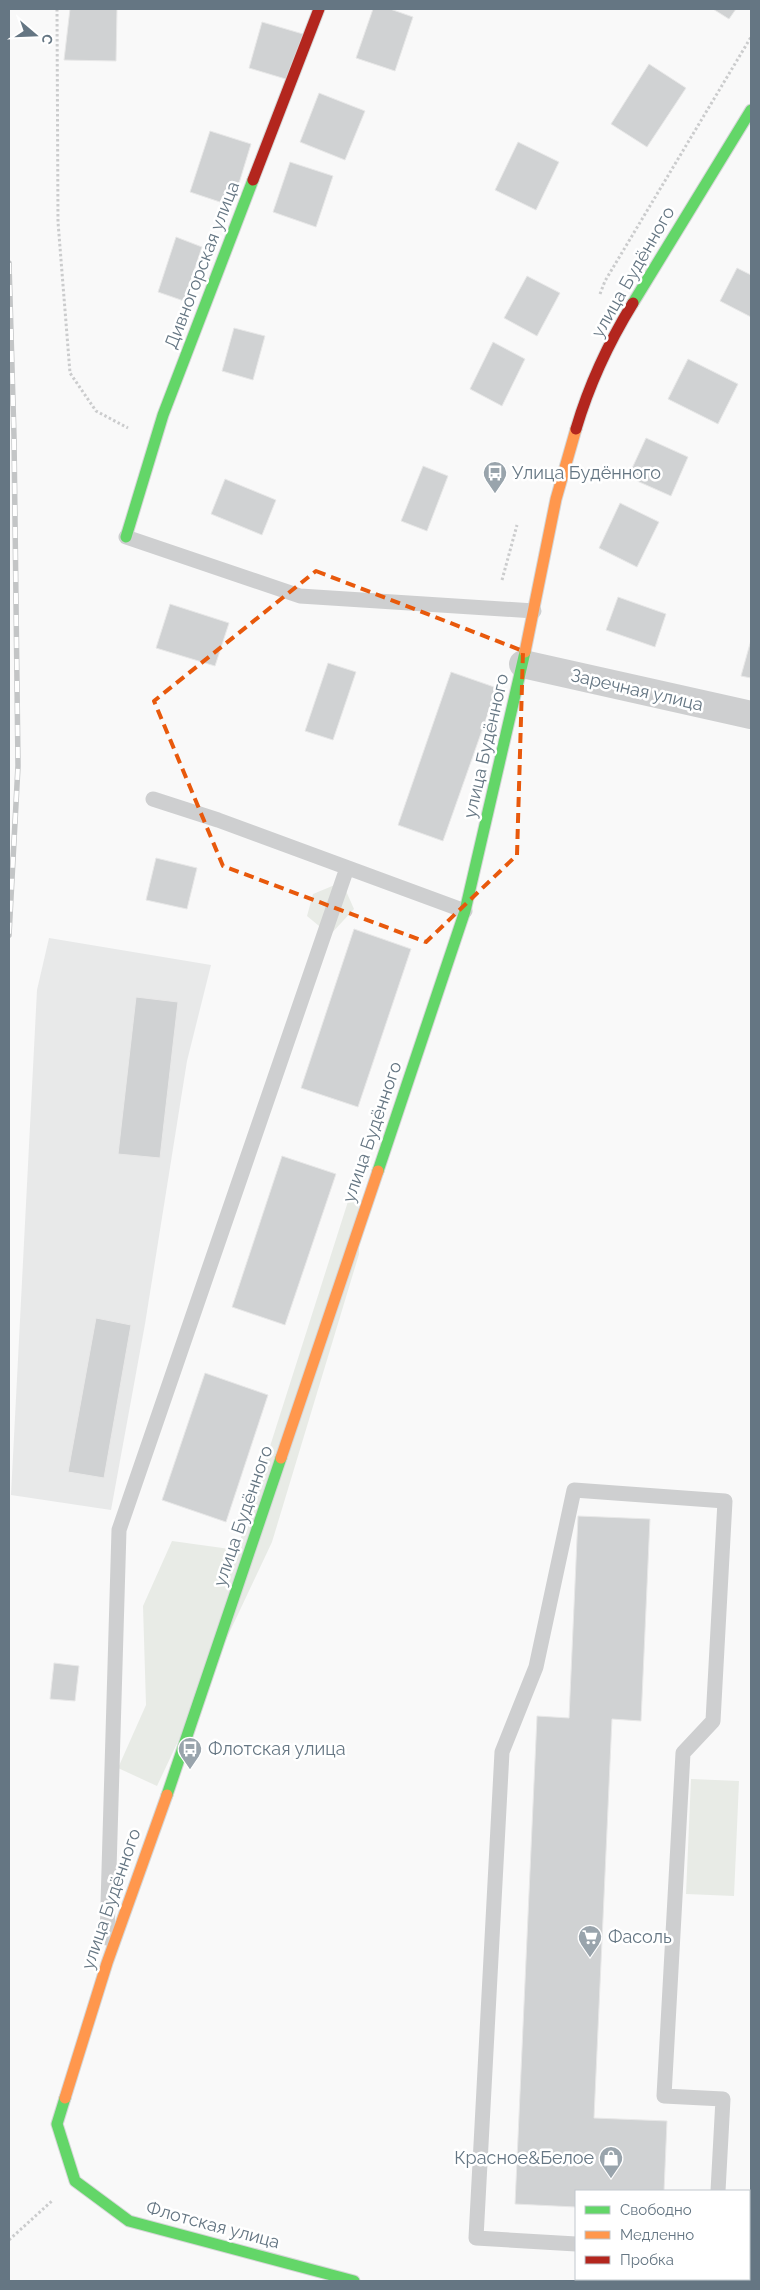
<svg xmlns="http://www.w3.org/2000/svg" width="760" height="2290" viewBox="0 0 760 2290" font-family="Raleway,sans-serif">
	<rect width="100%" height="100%" fill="#f9f9f9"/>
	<path fill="#e8e9e9" d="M49,938L211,965L187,1061L145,1324L111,1510L11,1495L37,990Z"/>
	<path fill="#e8ebe6" d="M342,882L354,909L330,935L307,916L313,894Z
		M358,1170L359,1254L272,1542L157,1786L118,1768L146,1705L143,1606L172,1541L237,1550Z
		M691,1779L739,1781L734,1896L686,1894Z"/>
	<path fill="#d0d2d3" stroke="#e8e8e8" d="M70,9H117L116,61L64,60Z
		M373,9H390L413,17L395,71L356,58Z
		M713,9H736L729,19Z
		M262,22L303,34L289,80L249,68Z
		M649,64L686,88L647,147L611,124Z
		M319,93L365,111L345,160L300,142Z
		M210,131L251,144L232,206L190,192Z
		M518,142L559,162L536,210L495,190Z
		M290,162L333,176L316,227L273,212Z
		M176,237L202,247L184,301L158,292Z
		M737,268L751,275V317L720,301Z
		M527,276L560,293L537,336L504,318Z
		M234,328L265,336L253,380L222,371Z
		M493,342L525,359L502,406L470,389Z
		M688,359L738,384L718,424L668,399Z
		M646,438L688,457L671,496L628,477Z
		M423,466L448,476L427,531L401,521Z
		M225,479L276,500L262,535L211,514Z
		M620,503L659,522L637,567L599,548Z
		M618,597L666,614L655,647L606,630Z
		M170,604L229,623L215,666L156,648Z
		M751,640V678L741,676Z
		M328,663L356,672L333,740L305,731Z
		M451,672L497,688L443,841L398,825Z
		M156,858L197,868L187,909L146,900Z
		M354,929L411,949L358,1107L301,1088Z
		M136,997L178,1002L160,1158L118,1154Z
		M282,1156L336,1174L285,1325L232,1307Z
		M96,1318L131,1325L104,1478L68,1472Z
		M205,1373L268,1395L226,1522L162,1500Z
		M578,1516L650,1519L641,1721L612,1719L594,2118L667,2121L664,2191H576V2207L515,2204L537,1716L569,1718Z
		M54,1663L79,1666L75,1701L50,1699Z"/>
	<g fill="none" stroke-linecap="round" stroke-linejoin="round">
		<g stroke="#d5d6d7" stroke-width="13">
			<path id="fast" d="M633,303L751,110
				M126,537L163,415L253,180
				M378,1171L465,911L525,652
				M167,1795L281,1458
				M65,2098L57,2124L75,2181L129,2221L354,2281"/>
		</g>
		<g stroke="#d5d6d7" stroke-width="13">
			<path id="slow" d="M525,652L556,499L576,429
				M281,1458L378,1171
				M65,2098L107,1963L167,1795"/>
		</g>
		<g stroke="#d5d6d7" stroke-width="13">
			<path id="jam" d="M253,180L319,9
				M576,429C589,385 609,342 633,303"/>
		</g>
		<path stroke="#cbcccd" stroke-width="3" stroke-dasharray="2.5 2.5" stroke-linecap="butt" d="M57,9L58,222L70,373L96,411L128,428
			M600,294L605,281L751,37
			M502,580L517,525
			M9,2240L53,2200
			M749,2253H751"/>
		<path stroke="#cecfd0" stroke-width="15" d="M126,537L300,596L534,611
			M153,799L218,820L465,911
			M107,1938L119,1530L347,868
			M576,2244L476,2238L502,1752L536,1667L574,1490L725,1501L713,1721L683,1753L664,2096L723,2099L718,2191
			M676,2281V2279"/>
		<path stroke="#cecfd0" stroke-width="28" d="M523,664L751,715"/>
		<use href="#fast" stroke="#63d668" stroke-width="11"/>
		<use href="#slow" stroke="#ff974d" stroke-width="11"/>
		<use href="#jam" stroke="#b3261e" stroke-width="11"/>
		<g stroke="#c3c5c6" stroke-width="5.5">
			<path id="rail" d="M9,263L14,437L18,766L9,935"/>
		</g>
		<use href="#rail" stroke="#fff" stroke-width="4" stroke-dasharray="11" stroke-linecap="butt"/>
	</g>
	<path fill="none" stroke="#e8590c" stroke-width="4" stroke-dasharray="10 6" stroke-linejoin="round" d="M316,571L523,651L517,855L426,942L223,866L154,701Z"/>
	<defs>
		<g id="bus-pin" transform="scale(1.25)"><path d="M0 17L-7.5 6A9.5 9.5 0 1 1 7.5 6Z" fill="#99a4ac" stroke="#fff"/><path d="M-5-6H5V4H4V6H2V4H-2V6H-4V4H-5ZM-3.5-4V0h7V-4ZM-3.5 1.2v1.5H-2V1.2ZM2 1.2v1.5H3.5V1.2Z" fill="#fff"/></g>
		<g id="supermarket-pin" transform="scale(1.25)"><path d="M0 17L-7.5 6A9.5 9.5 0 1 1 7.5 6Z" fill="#99a4ac" stroke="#fff"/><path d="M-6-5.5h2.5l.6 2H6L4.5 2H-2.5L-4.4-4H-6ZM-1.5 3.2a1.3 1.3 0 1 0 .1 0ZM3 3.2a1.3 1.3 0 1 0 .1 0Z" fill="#fff"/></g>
		<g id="shop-pin" transform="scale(1.25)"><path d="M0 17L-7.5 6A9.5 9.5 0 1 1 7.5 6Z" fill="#99a4ac" stroke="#fff"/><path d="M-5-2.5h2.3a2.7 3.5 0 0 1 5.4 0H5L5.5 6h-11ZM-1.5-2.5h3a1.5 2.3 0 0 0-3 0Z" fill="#fff"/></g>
	</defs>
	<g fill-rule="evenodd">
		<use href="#bus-pin" x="495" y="473"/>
		<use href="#bus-pin" x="190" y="1749"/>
		<use href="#supermarket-pin" x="590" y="1937"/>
		<use href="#shop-pin" x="611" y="2158"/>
	</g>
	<g text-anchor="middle" stroke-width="5" stroke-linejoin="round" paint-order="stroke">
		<g font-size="18" fill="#657683" stroke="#fff">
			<text transform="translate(202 265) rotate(-69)" y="6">Дивногорская улица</text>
			<text transform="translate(633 272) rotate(-60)" y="6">улица Будённого</text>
			<text transform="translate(637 690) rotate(13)" y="6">Заречная улица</text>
			<text transform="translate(486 746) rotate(-77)" y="6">улица Будённого</text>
			<text transform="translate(372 1132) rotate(-71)" y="6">улица Будённого</text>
			<text transform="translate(243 1516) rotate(-71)" y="6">улица Будённого</text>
			<text transform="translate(111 1899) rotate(-71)" y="6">улица Будённого</text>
			<text transform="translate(213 2225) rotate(15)" y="6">Флотская улица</text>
		</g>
		<g font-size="18" fill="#657683" stroke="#fff" text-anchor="start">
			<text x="512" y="479">Улица Будённого</text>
			<text x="208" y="1755">Флотская улица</text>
			<text x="608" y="1943">Фасоль</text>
			<text x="594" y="2164" text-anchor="end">Красное&amp;Белое</text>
		</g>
	</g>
	<rect width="760" height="2290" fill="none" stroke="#657683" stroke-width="20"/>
	<rect x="575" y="2190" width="175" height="90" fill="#ffffff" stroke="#c1c8cd"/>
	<rect x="585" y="2206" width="25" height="8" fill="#63d668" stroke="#c1c8cd"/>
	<text x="620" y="2215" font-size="15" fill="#657683">Свободно</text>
	<rect x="585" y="2231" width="25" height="8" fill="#ff974d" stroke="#c1c8cd"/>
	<text x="620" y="2240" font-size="15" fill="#657683">Медленно</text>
	<rect x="585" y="2256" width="25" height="8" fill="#b3261e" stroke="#c1c8cd"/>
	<text x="620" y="2265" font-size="15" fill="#657683">Пробка</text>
	<g transform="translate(35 35) rotate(109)" stroke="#ffffff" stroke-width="4" paint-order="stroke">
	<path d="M0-4L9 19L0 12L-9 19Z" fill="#657683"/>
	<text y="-8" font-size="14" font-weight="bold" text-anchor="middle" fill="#657683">С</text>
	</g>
</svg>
